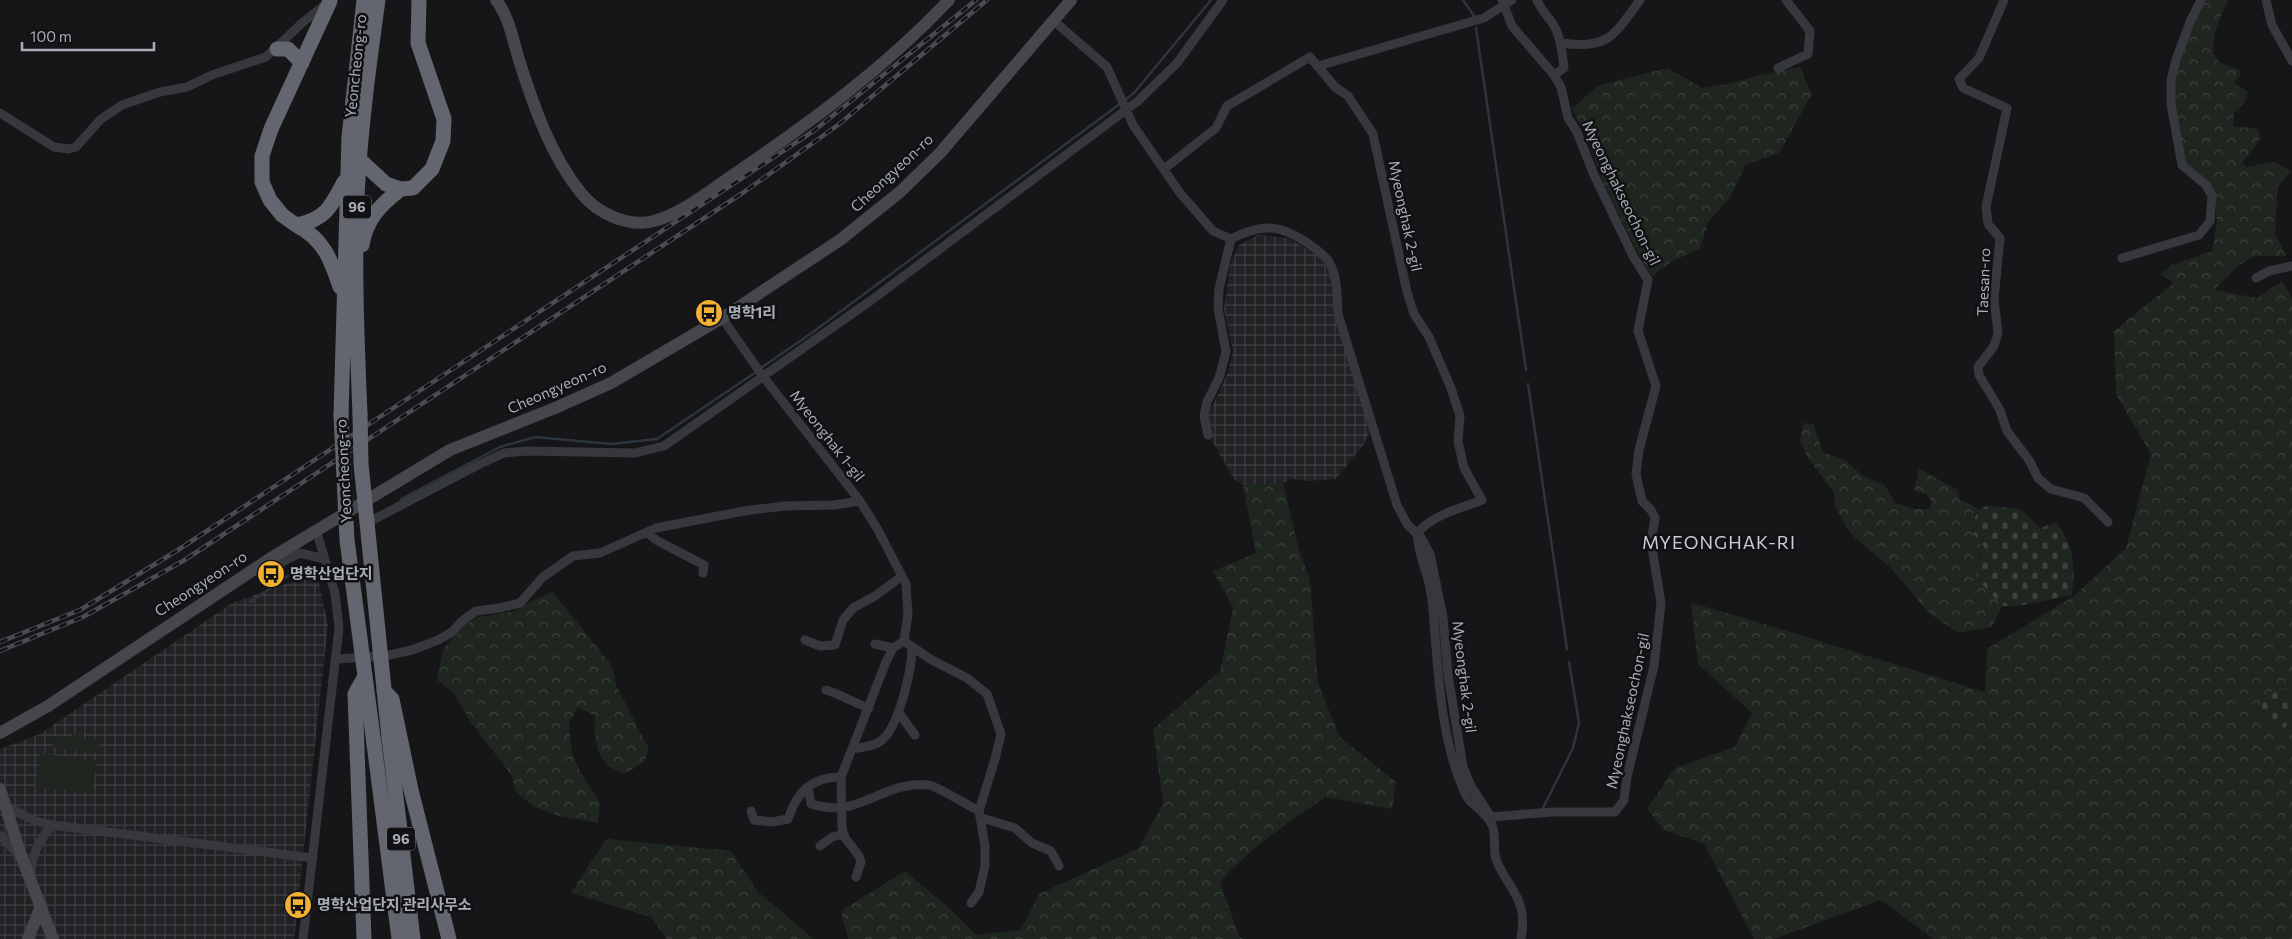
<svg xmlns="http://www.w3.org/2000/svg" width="2292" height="939" viewBox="0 0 2292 939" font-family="Commissioner,'Noto Sans KR',sans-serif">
	<defs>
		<pattern id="industrial-grid" width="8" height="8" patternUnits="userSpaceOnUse" patternTransform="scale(1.25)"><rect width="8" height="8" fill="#222225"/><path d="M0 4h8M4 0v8" fill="none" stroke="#3f3f43"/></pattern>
		<pattern id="forest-crowns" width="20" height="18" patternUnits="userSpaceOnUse" patternTransform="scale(1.25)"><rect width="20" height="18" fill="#1e261f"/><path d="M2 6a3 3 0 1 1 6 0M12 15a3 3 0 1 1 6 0" fill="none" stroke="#3c433d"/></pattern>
		<pattern id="cemetery-stones" width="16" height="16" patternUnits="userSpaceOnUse" patternTransform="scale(1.25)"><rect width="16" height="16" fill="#1e261f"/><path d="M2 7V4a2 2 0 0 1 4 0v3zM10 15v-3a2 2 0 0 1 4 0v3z" fill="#3c433d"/></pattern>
	</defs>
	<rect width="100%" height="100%" fill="#161618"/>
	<path fill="url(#industrial-grid)" d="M1258,235L1288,238L1322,258L1330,275L1371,430L1364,444L1336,479L1307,481L1292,479L1283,483L1243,485L1234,479L1212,441L1207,418L1228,372L1233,351L1224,310L1230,265L1239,245Z
		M317,573L328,625L294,939H0V749L40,734L232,603Z"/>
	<path fill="url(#forest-crowns)" d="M2205,0H2228C2222,15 2203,49 2220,62C2224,66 2233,67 2238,69L2241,73L2234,83L2248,92L2245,102L2234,113L2233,127L2257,128L2261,138L2242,163L2247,167L2274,162L2291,171L2278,186L2275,233L2286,256H2255L2237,266L2214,290L2257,298L2282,281L2292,299V939H1933L1881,900L1774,939H1754L1704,844L1664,830L1647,809L1675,768L1735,747L1752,713L1698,664L1691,603L1741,617L1985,692L1987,649L2074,596L2126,548L2151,454L2116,394L2114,331L2174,283L2160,274L2172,265L2212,251L2217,223L2215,194L2184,162L2175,109L2174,84L2179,62L2191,27Z
		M1800,67L1812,94L1779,153L1745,165L1730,198L1708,222L1700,249L1672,261L1652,276L1642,261L1601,178L1588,140L1572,109L1599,85L1668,68L1702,88L1727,84L1760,75Z
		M1804,423L1813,424L1823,452L1844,460L1865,477L1885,485L1895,503L1914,509H1929L1932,501L1927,495L1914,490L1919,469L1958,490L1959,500L1968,503L1979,510L1973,519L1980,543L1985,548L1978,559L1977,577L2002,606L1992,627L1959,633L1930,614L1888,565L1856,539L1848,530L1836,508L1834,493L1808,458L1800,441Z
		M1283,483L1299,550L1310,580L1318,683L1339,736L1396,782L1392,809L1326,797C1288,822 1250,848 1220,882L1239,936L1243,939H848L841,911L905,871L949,908L976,935L1021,930L1039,894L1139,848L1163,803L1153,729L1220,671L1233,608L1213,571L1256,553L1243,485Z
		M553,592L612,666L616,685L649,749L644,762L624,774C595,763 595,744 595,716L578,707L569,723L572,753L580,771L600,803L598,823L559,816L533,806L516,792L510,773L470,721L454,693L437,680L443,649L465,625L479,617L515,611L533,600Z
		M606,839L731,851L758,892L814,939H667L651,917L571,893Z"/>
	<path fill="url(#cemetery-stones)" d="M1987,506L2020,509L2041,528L2056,522C2075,546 2075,566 2072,595L2018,606H2002L1977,578L1975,566L1985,548L1969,528L1979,510Z
		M2279,688L2292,689V721L2281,729L2270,725L2263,719C2259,699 2262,697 2279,688Z"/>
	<path fill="#1e261f" d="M72,734L84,735L83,738L100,740L98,753L53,748L54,736L72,737Z
		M40,753L97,761L92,793L35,787Z"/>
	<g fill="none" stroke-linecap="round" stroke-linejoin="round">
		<path stroke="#2c353c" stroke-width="2.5" d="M1463,0L1474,16
			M1476,28L1526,370
			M1125,100L1134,93L1211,0
			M761,368L813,332L1121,103
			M1528,384L1567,649
			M401,499L500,447L535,437L611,444L657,439L756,372
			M250,602L295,571
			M1543,808L1573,748L1579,723L1569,662"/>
		<path stroke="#37383d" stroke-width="9" d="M1537,0C1541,10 1547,15 1553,24C1561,37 1562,53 1564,68L1554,75
			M2004,0L1979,58L1959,79L1963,88L2007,108L1986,207L1988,224L2000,238L1994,299L1998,333L1994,346L1978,367L1979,375L2000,410L2007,431L2029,460L2038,478L2051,489L2084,498L2108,522
			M2266,0L2272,25L2292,61
			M1054,21L1107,67L1133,125L1180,193L1213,231L1231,239L1219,289L1218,308L1226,352L1219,378L1207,402L1204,416L1208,435
			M1561,43C1609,50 1614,35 1640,0
			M1318,66L1484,18L1512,0
			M1778,68L1808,54L1810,31L1786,0
			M0,113L54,147L68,149L76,147L101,119L122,105L160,92L187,87L212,75L266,57L302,23L326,4
			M1164,169L1216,128L1227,106L1310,57L1335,87L1348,96L1373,134L1407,292L1414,314L1429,337L1451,388L1460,416L1458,441L1464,468L1482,500C1462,508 1431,515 1417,534C1418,556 1430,577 1432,600C1438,659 1438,719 1458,776C1461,783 1464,794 1469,800C1476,807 1489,816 1492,825C1497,836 1492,851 1497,862C1512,894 1528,900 1521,939
			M1231,239C1261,223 1280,224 1309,244C1315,249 1325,255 1329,262C1338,277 1337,297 1338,314L1397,505L1407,524L1422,539L1430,554L1443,617L1448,675L1463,767L1471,786L1491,817
			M2122,258L2199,235L2210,221L2212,196L2206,185L2182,165L2171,104V80L2176,60L2190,22L2201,0
			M2256,278L2269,271L2292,266
			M722,318L762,375L860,501L878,530L906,584L908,614L904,641L893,648L886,662L841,777L842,828L845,838L859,856L861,862L856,877
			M367,523L478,465L504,453L526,451L635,453L664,446L873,299L1138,101L1177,63L1223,0
			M647,532L656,540L704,565L703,573
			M257,571L276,565L300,553L325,559
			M805,640L820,646L835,645L843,620L853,608L875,596L902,576
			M904,641L930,659L967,678L987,694L1001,734L995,759L979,811L985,846V866L979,892L971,903
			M875,644L893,648
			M336,659L385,656L412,650L438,640L452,632L461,622L476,611L499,608L520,603L543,577L573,556L600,553L656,528L744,511L784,506L834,505L860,501
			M826,690C842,695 854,703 869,708
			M899,713L915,735
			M853,749C863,747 874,747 882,740C899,726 912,669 912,648
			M808,787L811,804C860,820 882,780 928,785C936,785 968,806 979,811
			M7,807L36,821L52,825C37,843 33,854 29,877
			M751,811L754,820L772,822L788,819C797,792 811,777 841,777
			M1491,817L1552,812H1615L1624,800L1627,777L1654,666L1661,603L1651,542L1655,518L1651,510L1642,501L1636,474L1639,450L1656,386L1638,331L1648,280L1633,256L1594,175L1577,132L1568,118L1561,87L1554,75L1512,26L1502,0
			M982,818L1015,828L1032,843L1051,851L1059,866
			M52,825L313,858
			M0,835L20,857
			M820,846L832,837L844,834
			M303,939L339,628L335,593L316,530"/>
		<path stroke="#45474d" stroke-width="12" d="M496,0C510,18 513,42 520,63C534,107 551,156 581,193C597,213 628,228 654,221C682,214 712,189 736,173C812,121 885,68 949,0
			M0,733L48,706L271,558L450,450L555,408L611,383L722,318L840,240L900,192L940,153L1071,0
			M0,789L22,858L53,939
			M28,939L41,906"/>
		<path stroke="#63666e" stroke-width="15" d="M277,49H288L302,63
			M360,160L386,184L401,189C381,204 366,219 362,245
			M401,189L413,188L432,169L443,141L444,119L418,43L419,0
			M296,225L282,215L270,200L262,182V156L271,129L330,1
			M340,287C331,260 324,239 296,225C325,220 331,207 344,182
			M360,414C357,342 354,269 357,197C360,131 369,65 378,0
			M341,415L349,137L364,0
			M364,678L355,694L364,939
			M384,691L392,699L411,790L449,939
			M389,738L413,939
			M374,744L399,939"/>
		<g stroke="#4a4c52" stroke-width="4.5">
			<path id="rail" d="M0,642L80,610L178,550L815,130L976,0
				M0,651L83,617L183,561L744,192L838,125L987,0"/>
		</g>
		<use href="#rail" stroke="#111113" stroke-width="2.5" stroke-dasharray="8" stroke-linecap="butt"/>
		<path stroke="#63666e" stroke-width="15" d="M360,414L361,464L389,738
			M341,415L347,540L374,744"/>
	</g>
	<defs>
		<g id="bus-disc" transform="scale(1.4375)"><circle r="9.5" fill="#f2b134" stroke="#111113"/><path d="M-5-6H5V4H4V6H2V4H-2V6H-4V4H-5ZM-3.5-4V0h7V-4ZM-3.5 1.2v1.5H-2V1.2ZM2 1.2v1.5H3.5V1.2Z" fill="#111"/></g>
	</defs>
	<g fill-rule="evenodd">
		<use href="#bus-disc" x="709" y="313"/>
		<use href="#bus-disc" x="271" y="574"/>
		<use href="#bus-disc" x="298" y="905"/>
	</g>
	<g text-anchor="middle" stroke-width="5" stroke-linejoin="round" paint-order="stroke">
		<g fill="#111113" stroke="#7b7e86" stroke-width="1">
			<rect x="343" y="195.5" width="28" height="23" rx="4"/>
			<rect x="387" y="827.5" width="28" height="23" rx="4"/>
		</g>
		<g font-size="14" font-weight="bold" fill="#a8adb8">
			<text x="357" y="212">96</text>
			<text x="401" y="844">96</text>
		</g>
		<g font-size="15" fill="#a8adb8" stroke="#111113">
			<text transform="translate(356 66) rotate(-84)" y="5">Yeoncheong-ro</text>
			<text transform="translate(892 173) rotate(-43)" y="5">Cheongyeon-ro</text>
			<text transform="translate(1621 193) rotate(64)" y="5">Myeonghakseochon-gil</text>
			<text transform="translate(1405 216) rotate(78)" y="5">Myeonghak 2-gil</text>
			<text transform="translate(1984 282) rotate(-88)" y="5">Taesan-ro</text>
			<text transform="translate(557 388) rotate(-24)" y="5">Cheongyeon-ro</text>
			<text transform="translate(827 436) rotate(52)" y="5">Myeonghak 1-gil</text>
			<text transform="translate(344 471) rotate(-93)" y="5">Yeoncheong-ro</text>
			<text transform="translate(201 584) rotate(-33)" y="5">Cheongyeon-ro</text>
			<text transform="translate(1464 677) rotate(83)" y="5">Myeonghak 2-gil</text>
			<text transform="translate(1628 711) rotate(-78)" y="5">Myeonghakseochon-gil</text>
		</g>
		<g font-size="15" font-weight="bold" fill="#a8adb8" stroke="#111113" text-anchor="start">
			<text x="728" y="318">명학1리</text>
			<text x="290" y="579">명학산업단지</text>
			<text x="317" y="910">명학산업단지 관리사무소</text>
		</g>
		<g font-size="18" letter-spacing="1" fill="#c9ccd4" stroke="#111113">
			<text x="1719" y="549">MYEONGHAK-RI</text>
		</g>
	</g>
	<path d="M22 42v8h132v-8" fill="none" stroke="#a8adb8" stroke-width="2.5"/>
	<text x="30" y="42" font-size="15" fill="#a8adb8" stroke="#111113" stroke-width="4" paint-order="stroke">100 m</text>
</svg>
